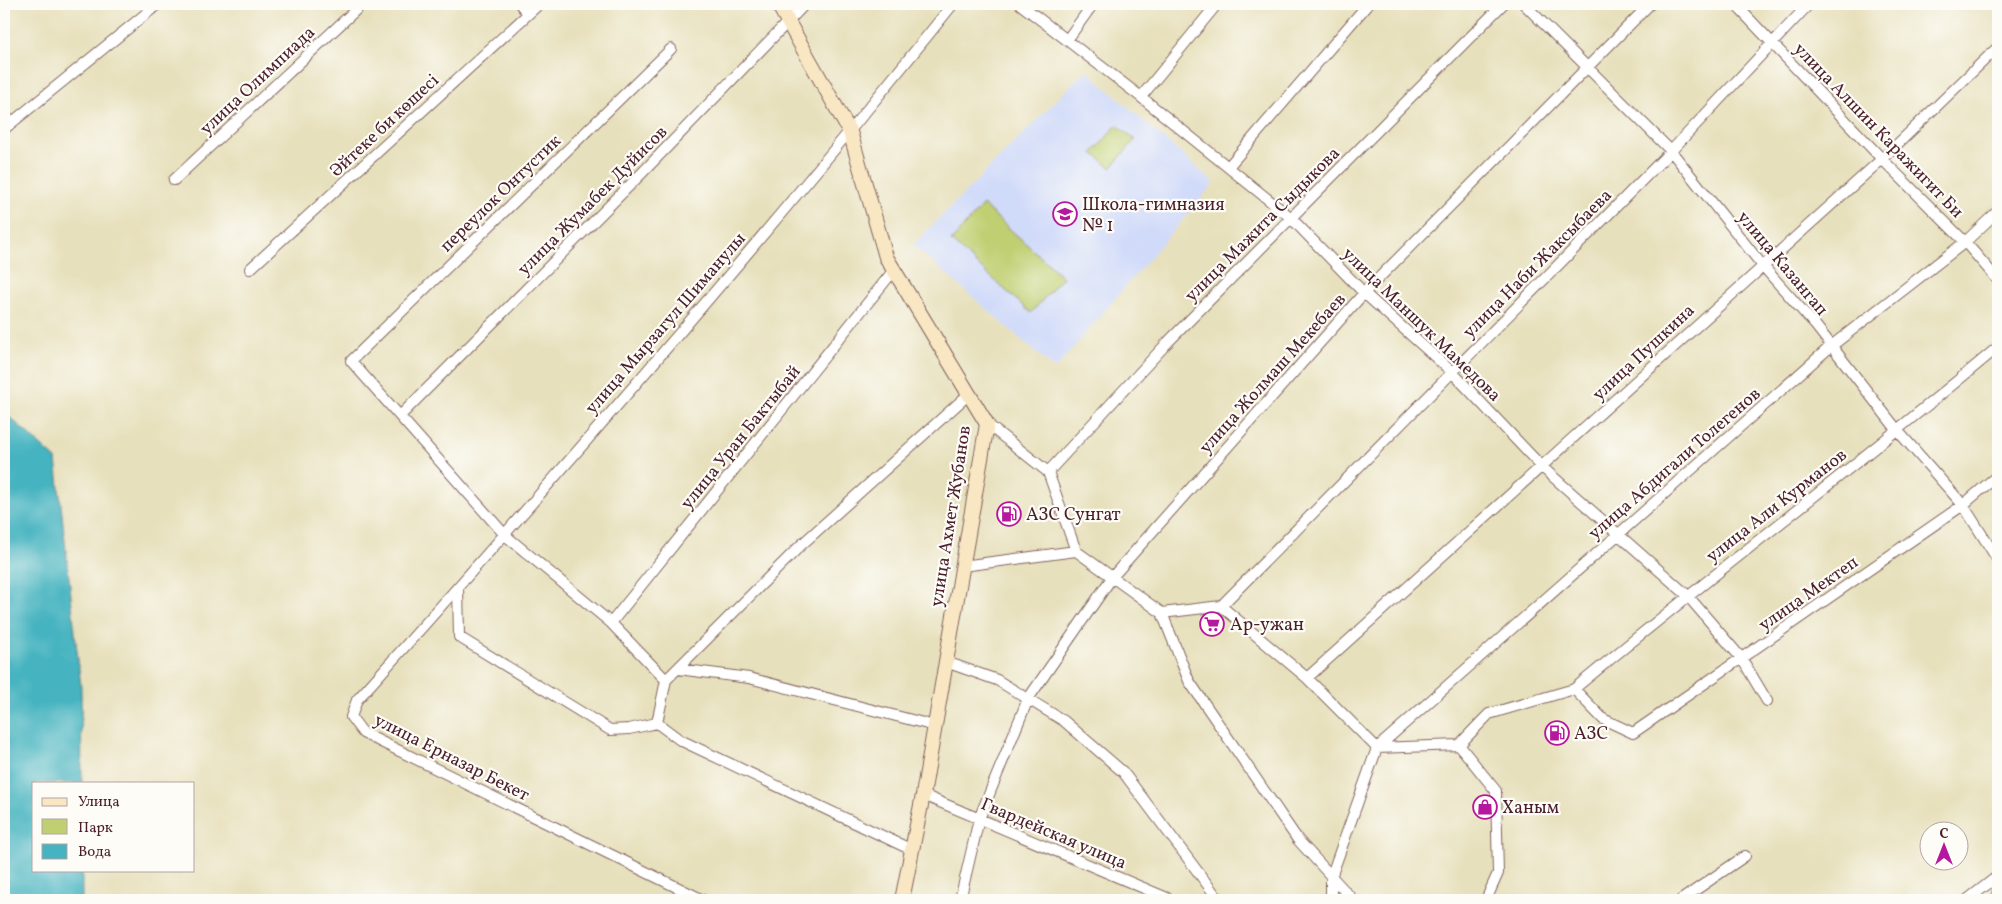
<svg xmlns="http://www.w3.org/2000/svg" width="2002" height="904" viewBox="0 0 2002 904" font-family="Vollkorn,serif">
	<rect width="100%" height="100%" fill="#fdfcf7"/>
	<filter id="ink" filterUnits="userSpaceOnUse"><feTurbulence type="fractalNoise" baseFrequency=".02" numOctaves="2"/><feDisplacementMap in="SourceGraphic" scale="10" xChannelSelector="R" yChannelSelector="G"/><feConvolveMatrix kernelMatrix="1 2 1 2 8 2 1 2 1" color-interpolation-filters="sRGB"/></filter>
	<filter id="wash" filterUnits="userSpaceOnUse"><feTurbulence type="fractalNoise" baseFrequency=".0096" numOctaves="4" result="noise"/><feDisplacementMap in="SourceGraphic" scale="20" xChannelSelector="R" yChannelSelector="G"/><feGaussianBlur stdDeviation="1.12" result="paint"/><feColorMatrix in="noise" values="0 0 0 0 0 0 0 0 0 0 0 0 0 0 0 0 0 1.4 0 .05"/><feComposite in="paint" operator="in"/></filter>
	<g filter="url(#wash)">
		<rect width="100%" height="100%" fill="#e7e0bc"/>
		<path fill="#d0daf9" d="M1086,70L1214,183L1055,369L913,245Z"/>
		<path fill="#bfcf71" stroke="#84774e" d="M1117,125L1135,140L1111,168L1093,153Z
			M983,205L1063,277L1031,313L951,241Z"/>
		<path fill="#45b3c0" stroke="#486976" d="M4,412L56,459L81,687L82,783H34V870H82V900H4Z"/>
	</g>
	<g filter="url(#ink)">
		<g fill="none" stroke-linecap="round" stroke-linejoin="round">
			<g stroke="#81635e" stroke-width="12">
				<path id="minor" d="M520,4L528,14
					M1020,4L1141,97L1290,217L1364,293L1452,372L1542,467L1687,595L1742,659L1767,701
					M1524,4L1671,151L1762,265L1816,326L1898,431L1963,505L1998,560
					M1735,4L1882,159L1965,242L1998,280
					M1067,40L1093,4
					M671,49L351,361L505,535L611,623L666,680L800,546L969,394
					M1141,97L1217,4
					M4,129L158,4
					M1228,167L1368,4
					M174,180L362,4
					M250,269L539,4
					M400,416L643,172L805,4
					M987,424L1048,472L1076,551
					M1048,472L1168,342L1503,4
					M962,566L1076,551L1162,613L1189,681L1298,840L1353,900
					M458,587L459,637L610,730L629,729L657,723
					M1221,606L1671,151L1809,4
					M1162,613L1221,606L1307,678L1377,748L1459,745L1489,714L1574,689L1603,719L1633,733L1963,505L1998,475
					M611,623L894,270
					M946,662L997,680L1064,721L1123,772L1219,900
					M678,669L749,678L935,726
					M1307,678L1882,159L1998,47
					M666,680L657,723L680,740L912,850
					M1574,689C1714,573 1859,464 1998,347
					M1459,745L1496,791L1498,873L1486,900
					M923,795L1172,900
					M703,900L363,733L351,717L357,700C561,473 762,242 953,4
					M960,900L979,819L1028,699L1113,576L1364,293L1650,4
					M1331,900V877L1377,748L1830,347L1965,242L1998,211
					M1681,900L1745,856
					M1967,900L1998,876
					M1996,900L1998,891"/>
			</g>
			<g stroke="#81635e" stroke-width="16">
				<path id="secondary" d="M778,4L850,132L886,257L987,424L923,795L902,900"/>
			</g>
			<use href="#minor" stroke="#fff" stroke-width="10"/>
			<use href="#secondary" stroke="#f9e7c3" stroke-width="14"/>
		</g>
	</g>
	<defs>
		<g id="school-ring" transform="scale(1.25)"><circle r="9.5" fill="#fdfcf7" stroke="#b5179e" stroke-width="1.5"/><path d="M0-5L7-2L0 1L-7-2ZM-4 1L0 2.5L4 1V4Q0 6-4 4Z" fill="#b5179e"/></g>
		<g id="fuel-ring" transform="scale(1.25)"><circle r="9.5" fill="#fdfcf7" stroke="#b5179e" stroke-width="1.5"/><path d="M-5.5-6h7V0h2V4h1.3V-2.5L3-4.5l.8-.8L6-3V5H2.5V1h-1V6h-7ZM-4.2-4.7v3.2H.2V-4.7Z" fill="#b5179e"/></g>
		<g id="supermarket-ring" transform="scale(1.25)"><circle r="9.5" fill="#fdfcf7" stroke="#b5179e" stroke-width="1.5"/><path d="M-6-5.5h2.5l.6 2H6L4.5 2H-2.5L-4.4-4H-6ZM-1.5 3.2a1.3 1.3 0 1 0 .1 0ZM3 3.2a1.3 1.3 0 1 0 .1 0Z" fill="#b5179e"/></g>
		<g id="shop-ring" transform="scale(1.25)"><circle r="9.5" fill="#fdfcf7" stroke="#b5179e" stroke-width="1.5"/><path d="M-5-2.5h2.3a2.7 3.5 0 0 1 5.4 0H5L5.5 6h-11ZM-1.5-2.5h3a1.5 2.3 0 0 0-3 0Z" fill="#b5179e"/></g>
	</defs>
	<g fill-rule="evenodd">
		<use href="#school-ring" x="1065" y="214"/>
		<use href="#fuel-ring" x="1009" y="514"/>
		<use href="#supermarket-ring" x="1212" y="624"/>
		<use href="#fuel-ring" x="1557" y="733"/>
		<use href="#shop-ring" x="1485" y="807"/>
	</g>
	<g text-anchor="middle" stroke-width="4.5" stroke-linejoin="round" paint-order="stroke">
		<g font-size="18" fill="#4a1f2b" stroke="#fdfcf7">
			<text transform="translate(257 80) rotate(-43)" y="6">улица Олимпиада</text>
			<text transform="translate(384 125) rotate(-43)" y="6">Әйтеке би көшесі</text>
			<text transform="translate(1879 130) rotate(46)" y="6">улица Алшин Каражигит Би</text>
			<text transform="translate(500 193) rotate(-44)" y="6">переулок Онтустик</text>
			<text transform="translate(592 200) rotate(-45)" y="6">улица Жумабек Дуйисов</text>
			<text transform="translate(1262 224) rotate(-45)" y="6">улица Мажита Сыдыкова</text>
			<text transform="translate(1537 263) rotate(-45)" y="6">улица Наби Жаксыбаева</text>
			<text transform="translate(1783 263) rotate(50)" y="6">улица Казангап</text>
			<text transform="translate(665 323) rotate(-49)" y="6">улица Мырзагул Шиманулы</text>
			<text transform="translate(1422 324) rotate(44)" y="6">улица Маншук Мамедова</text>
			<text transform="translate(1643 352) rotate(-43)" y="6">улица Пушкина</text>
			<text transform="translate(1272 373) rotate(-48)" y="6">улица Жолмаш Мекебаев</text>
			<text transform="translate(740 437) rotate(-51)" y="6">улица Уран Бактыбай</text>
			<text transform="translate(1674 463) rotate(-41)" y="6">улица Абдигали Толегенов</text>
			<text transform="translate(1776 505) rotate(-38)" y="6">улица Али Курманов</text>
			<text transform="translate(950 516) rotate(-81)" y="6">улица Ахмет Жубанов</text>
			<text transform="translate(1808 593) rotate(-35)" y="6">улица Мектеп</text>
			<text transform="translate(452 757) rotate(27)" y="6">улица Ерназар Бекет</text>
			<text transform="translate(1054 833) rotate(23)" y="6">Гвардейская улица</text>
		</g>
		<g font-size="18" fill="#4a1f2b" stroke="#fdfcf7" text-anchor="start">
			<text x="1082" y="210">Школа-гимназия<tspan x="1082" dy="21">№ 1</tspan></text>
			<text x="1026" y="520">АЗС Сунгат</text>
			<text x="1230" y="630">Ар-ужан</text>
			<text x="1574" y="739">АЗС</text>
			<text x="1502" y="813">Ханым</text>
		</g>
	</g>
	<rect width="2002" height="904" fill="none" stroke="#fdfcf7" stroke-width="20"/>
	<rect x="32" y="782" width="162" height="90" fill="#fdfcf7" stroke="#b5a4a5"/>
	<rect x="42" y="798" width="25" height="8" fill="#f9e7c3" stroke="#b5a4a5"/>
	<text x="78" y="806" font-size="15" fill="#4a1f2b">Улица</text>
	<rect x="42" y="819" width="25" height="15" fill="#bfcf71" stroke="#b5a4a5"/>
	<text x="78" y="832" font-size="15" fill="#4a1f2b">Парк</text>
	<rect x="42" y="844" width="25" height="15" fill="#45b3c0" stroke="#b5a4a5"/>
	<text x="78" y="856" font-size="15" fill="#4a1f2b">Вода</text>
	<g transform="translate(1944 846)"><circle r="24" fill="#fdfcf7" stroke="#b5a4a5"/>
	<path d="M0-4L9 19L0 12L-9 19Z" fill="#b5179e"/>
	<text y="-8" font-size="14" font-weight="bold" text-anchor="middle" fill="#4a1f2b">С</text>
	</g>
</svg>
